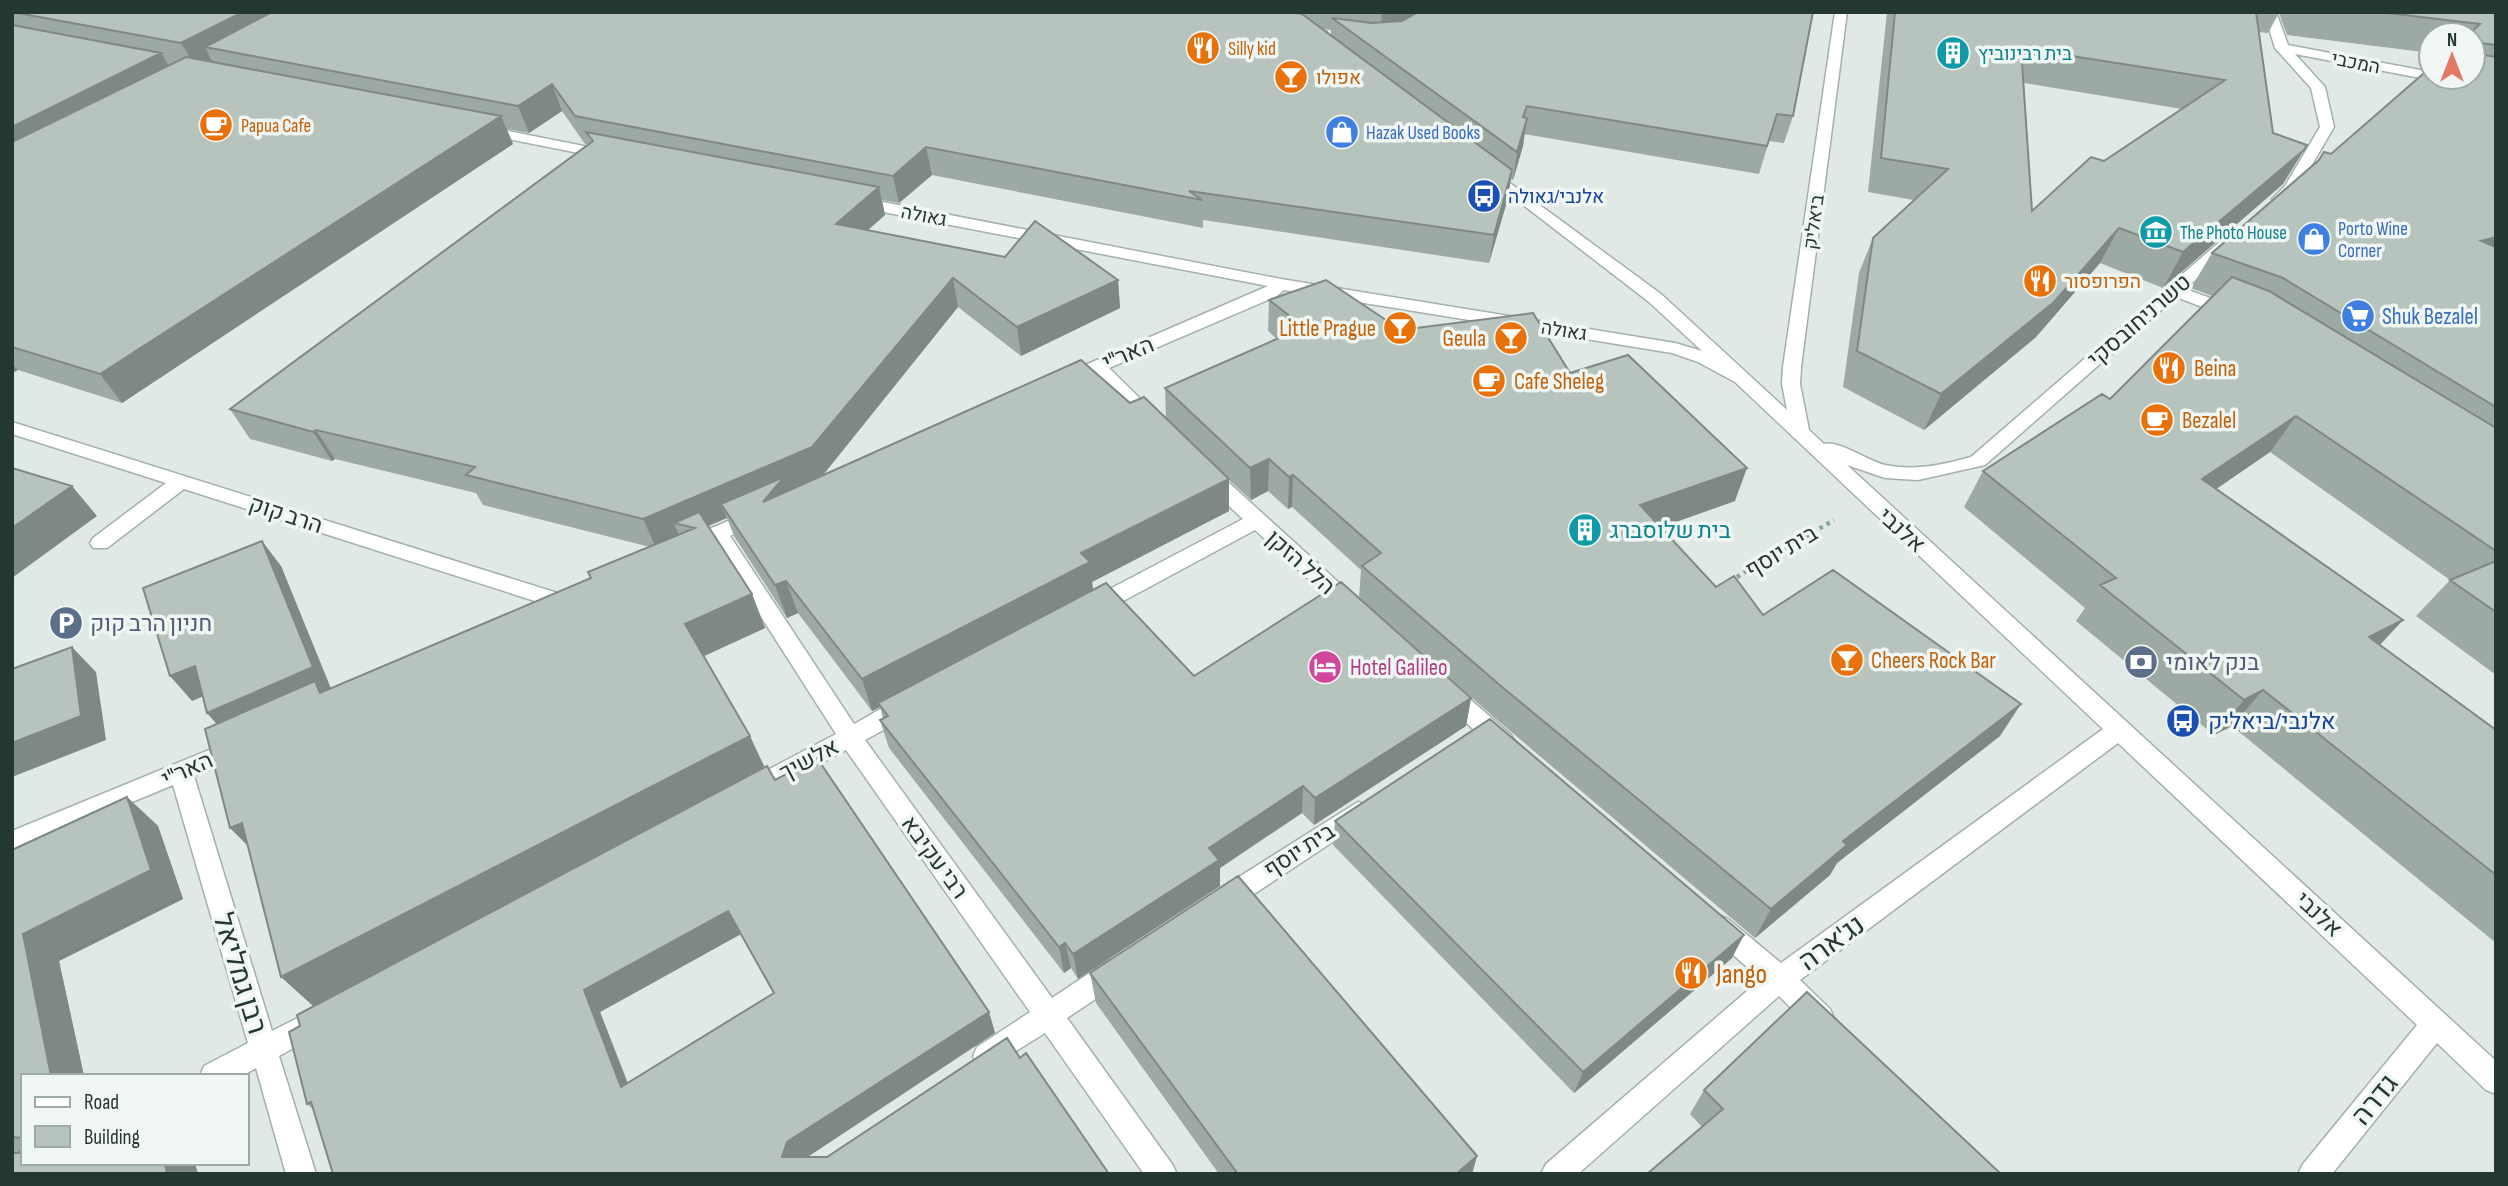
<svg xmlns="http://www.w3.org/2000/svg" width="2508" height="1186" viewBox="0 0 2508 1186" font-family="'Sofia Sans Condensed',Heebo,sans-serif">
	<rect width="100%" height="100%" fill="#e0e9e5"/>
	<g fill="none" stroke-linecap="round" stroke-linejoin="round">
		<g stroke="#a4b0ab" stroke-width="3">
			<path id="minor" d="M1835,12H1847L1801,367L1800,384L1809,430L1824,444C1839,440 1868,461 1885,465C1914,471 1943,465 1971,457L2223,239H2235L2237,242L2235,245L2185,289L2238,308L2240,312L2238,316H2226L2176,297L1985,465L1918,480L1885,478L1847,465L2496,1061V1094L2486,1090L2437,1043L2332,1174H2298L2303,1164L2417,1025L2118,743L1800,980L1830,1009L1834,1018L1830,1027L1820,1031L1810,1027L1779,996L1578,1174H1541L1546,1164L1761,979L1710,935L1706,927L1710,919L1719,915L1728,919L1781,963L2103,729L1735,382L1698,362L1672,353L1284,290L1277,296L1109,368L1159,417L1161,421L1152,427L1145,425L1094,374L1066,386L1057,380L1060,376L1268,286L857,207L849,202L857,197L1281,279L1675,343L1702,351L1649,302L1483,174L1481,171L1488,167L1661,294L1787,410L1782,384L1783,367Z
				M2264,12H2276L2288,45L2431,72V77H2437L2431,80L2295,54L2325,87L2334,127L2296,192L2280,204L2272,199L2285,186L2320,127L2311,88L2275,48Z
				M483,126L609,151L616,155L609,159L478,133L476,130L478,127Z
				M12,422L567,596L571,601L567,606L560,609L184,489L107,548H93L90,543L93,538L166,483L12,434Z
				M1210,470L1217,472L1359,601L1363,607L1359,613L1352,615L1345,613L1255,530L1101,613L1094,615L1087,613L1083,607L1087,601L1243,519L1203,482L1200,477L1203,472Z
				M754,510L761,512L764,517L761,522L730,536L854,724C870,716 895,696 913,702L916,708L913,714L865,740L1052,998L1106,962L1115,959L1124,962L1128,971L1124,980L1067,1018L1172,1164L1177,1174H1144L1045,1033L987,1069L977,1065L973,1056L977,1047L1030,1012L846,750L759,797L751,800L743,797L739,790L743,783L836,734L714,543L688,553L681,551L678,546L681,541Z
				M1449,685L1457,688L1511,735L1515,742L1511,749L1503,751L1495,749L1441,700L1438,694L1441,688Z
				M236,739L244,741L248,748L244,755L194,776L272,1031L315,1009L325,1013L329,1022L325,1031L279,1056L316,1174H286L256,1068L242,1076H200L204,1066L248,1043L173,785L12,852V831Z
				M1358,802L1367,805L1370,812L1367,819L1233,908L1224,911L1215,908L1211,900L1215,892Z"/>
		</g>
		<path stroke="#84a99b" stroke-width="2.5" stroke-dasharray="2.5 3.5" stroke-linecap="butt" d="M1321,27L1335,39"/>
		<path stroke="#84a99b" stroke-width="4.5" stroke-dasharray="3.5 4.5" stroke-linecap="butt" d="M1730,581L1834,520"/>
		<use href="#minor" fill="#fff" fill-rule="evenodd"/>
	</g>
	<path fill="#9da9a3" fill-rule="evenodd" d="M12,12H1813L1793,116L1784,143L1769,141L1759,174L1524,134L1523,146L1513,180L1511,179L1508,198L1489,263L1203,220V228L932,175L899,203L882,200L885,215L868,230L1118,280L1120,308L1021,356L958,307L822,476L1130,403L1166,419L1165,388L1277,339L1268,331L1269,300L1401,330L1570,373L1735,501L1660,527L1716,587L1763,615L2000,736L1837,863L1830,875L1755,938L1496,719L1359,598L1361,570L1292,507L1288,509L1268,491L1251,500L1229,480V511L1092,582L1093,590L1194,676L1471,698L1466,726L1314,825L1302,813L1220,868V886L1078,979L1071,968L1064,973L889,748L880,720L883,718L880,707L872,711L798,613L787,618L734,536L727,518L708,526L752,594L765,628L703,656L765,768L989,1012L995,1033L807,1157H827L1020,1058L1109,1174H333L313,1109L307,1104L300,1026L341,992L217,724L203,696L192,701L281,566L331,688L591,578L650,547L483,505L476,493L335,459L332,461L250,439L230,409L588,144H585L562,111L529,133L507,129L513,144L122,403L18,370L12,373ZM1322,29L1331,30V36ZM741,934L774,993L628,1083L600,1012Z
		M1887,12H2496V675L2416,616L2450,580L2270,452L2216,489L2403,620L2380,645L2496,730V943L2232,726L2214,735L2076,621L2085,608L1964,507L1983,471L2110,399L2212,296L2191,288L2212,253L2331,154L2473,77V35H2431V53L2287,35L2279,13L2268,33L2258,32L2273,133L2283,184L2163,288L2100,263L2036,337L1924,430L1843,387L1859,273L1873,238L1914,200L1868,192ZM2024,83L2182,109L2032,211Z
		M127,797L158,826L183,899L59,961L84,1076H23V1163H195L198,1174H12V850Z
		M1335,821L1732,958L1574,1093L1333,845Z
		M1090,973L1477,1156L1472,1174H1219L1096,1003Z
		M1704,1090L2001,1174L1702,1127L1690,1114Z"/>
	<path fill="#7f8984" d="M243,12H307L205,47L212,61L197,69L181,43Z
		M1382,12H1419L1380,36Z
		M161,53L177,79L12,165V127Z
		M552,84L562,111L529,133L518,106Z
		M501,116L513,144L122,403L100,374Z
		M1527,119L1523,146L1513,180L1517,152Z
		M926,147L932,175L899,203L893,176Z
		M2304,150L2283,184L2163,288L2183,252Z
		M1512,170L1508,198L1489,263L1494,235Z
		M879,187L885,215L843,252L836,224Z
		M2119,228L2100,263L2036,337L1924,430L1941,394Z
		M2496,237V265L2481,241Z
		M953,278L958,307L795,510L721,504L727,518L696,531L695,528L674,523L680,538L656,548L643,519Z
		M1118,280L1120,308L1021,356L1017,327Z
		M12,364L18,370L12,373Z
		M2296,416L2270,452L2177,516L2202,479Z
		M316,430L335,459L332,461L313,432Z
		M1269,459L1268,491L1251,500L1250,468Z
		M1747,468L1735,501L1631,538L1640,505Z
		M1293,475L1292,507L1288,509L1289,477Z
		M1229,479V511L1092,582L1094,595L878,703L880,707L872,711L862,679L1081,553Z
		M72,486L97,516L12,578V528Z
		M262,541L281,566L332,692L229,738L207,713Z
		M786,581L798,613L787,618L775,585Z
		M752,594L765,628L700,658L685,624Z
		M2403,620L2369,656V637Z
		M72,647L96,672L106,740L12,777V743Z
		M195,666L217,690L192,701L170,676Z
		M2263,690L2232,726L2214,735L2244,700Z
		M1471,698L1466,726L1314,825L1315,798Z
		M2021,704L2000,736L1837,863L1830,875L1755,938L1771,909L1843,841Z
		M750,736L765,768L313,1006L281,977Z
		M1303,786L1302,813L1220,868V886L1078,979L1073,954L1209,848Z
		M127,797L158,826L183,899L59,961L84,1076H51L23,934Z
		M242,823L262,860L230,828Z
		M728,911L741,934L600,1012L637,1108L621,1087L584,990Z
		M1744,935L1732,958L1574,1093L1583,1072Z
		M1065,943L1071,968L1064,973L1059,947Z
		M989,1012L995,1033L800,1162L782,1157L787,1142Z
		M1477,1156L1472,1174H1456Z
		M165,1163H195L198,1174H167Z"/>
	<path fill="#b6c4bd" stroke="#7f8984" stroke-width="2" fill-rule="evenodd" d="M12,12H243L181,43Z
		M272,12H1290L1302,14L1512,170L1494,235L1189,191L1202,200L926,147L893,176L575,116L552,84L518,106L205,47Z
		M1418,12H1813L1793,116L1777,114L1767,146L1527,106L1523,117L1527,119L1517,152L1332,18L1372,23L1402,21Z
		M1895,12H2256L2273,133L2307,145L2304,150L2183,252L2119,228L2054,302L1941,394L1857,351L1873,238L1948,169L1881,158ZM2021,48L2225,80L2104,161L2091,157L2032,211Z
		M2379,12H2496V45L2473,42V35H2468L2480,24Z
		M12,25L161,53L12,127Z
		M2473,53L2496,57V237L2481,241L2496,247V407L2283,278L2212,253L2319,160L2324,152L2331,154L2431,67V77H2473Z
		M186,57L501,116L100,374L12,347V142Z
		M586,132L879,187L836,224L1005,257L1035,221L1118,280L1017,327L953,278L812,447L643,519L466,475L475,467L316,430L313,432L230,409L593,141Z
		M2232,277L2269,291L2496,428V551L2296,416L2202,479L2403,620L2369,637L2496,730V875L2263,690L2244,700L2100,585L2116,578L1983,471L2102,394L2110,399Z
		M1326,280L1401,330L1533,313L1570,373L1628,355L1747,468L1640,505L1716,587L1734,576L1763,615L1833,570L2021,704L1843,841L1847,845L1771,909L1502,687L1362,566L1381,553L1293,475L1289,477L1269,459L1250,468L1165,388L1304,327L1269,300Z
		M1081,360L1130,403L1144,397L1229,479L1081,553L1090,562L862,679L786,581L775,585L721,504L784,477L763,502Z
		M12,468L72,486L12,528Z
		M699,512L752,594L685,624L750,736L281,977L242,823L230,828L205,729L315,681L320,693L591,578L588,572L695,528L674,523Z
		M262,541L313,667L207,713L195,666L170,676L143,588Z
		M2496,561V612L2450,580Z
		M1341,582L1471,698L1315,798L1303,786L1209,848L1219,860L1073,954L1065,943L1059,947L880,720L888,716L878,703L1106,583L1194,676Z
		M72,647L81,716L12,743V669Z
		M1490,719L1744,935L1583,1072L1335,821Z
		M817,758L989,1012L787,1142L782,1157H827L1007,1038L1020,1058L1026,1053L1109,1174H333L311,1102L307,1104L289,1032L300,1026L297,1015L767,766L775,780ZM728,911L774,993L621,1087L584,990Z
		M127,797L151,870L23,934L51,1076H23V1138L12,1137V850Z
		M1238,876L1477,1156L1456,1174H1238L1090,973Z
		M1807,992L2001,1174H1647L1723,1109L1704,1090Z
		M23,1145V1163H165L167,1174H12V1153H19Z"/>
	<defs>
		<g id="restaurant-disc" transform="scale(1.75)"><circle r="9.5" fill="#e8710a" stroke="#f0f6f3"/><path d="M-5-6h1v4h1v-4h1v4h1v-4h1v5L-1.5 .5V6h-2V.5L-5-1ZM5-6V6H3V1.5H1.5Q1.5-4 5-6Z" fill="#fff"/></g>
		<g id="building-disc" transform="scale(1.75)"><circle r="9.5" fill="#0f9aa8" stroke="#f0f6f3"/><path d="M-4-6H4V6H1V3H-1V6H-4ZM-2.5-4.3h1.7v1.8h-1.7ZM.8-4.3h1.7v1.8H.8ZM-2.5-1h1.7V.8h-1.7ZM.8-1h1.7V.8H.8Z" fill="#fff"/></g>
		<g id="bar-disc" transform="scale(1.75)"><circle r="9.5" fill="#e8710a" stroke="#f0f6f3"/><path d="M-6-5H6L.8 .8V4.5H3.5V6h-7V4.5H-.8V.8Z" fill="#fff"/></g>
		<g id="cafe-disc" transform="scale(1.75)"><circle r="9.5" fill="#e8710a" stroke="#f0f6f3"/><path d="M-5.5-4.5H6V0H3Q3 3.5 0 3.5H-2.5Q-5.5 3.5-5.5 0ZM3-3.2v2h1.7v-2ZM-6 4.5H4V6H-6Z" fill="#fff"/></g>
		<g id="shop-disc" transform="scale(1.75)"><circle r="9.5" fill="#3f7fe0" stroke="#f0f6f3"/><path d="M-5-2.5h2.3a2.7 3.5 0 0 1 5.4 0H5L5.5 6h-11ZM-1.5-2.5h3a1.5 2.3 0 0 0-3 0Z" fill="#fff"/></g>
		<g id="bus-disc" transform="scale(1.75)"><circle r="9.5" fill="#1a4fb4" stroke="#f0f6f3"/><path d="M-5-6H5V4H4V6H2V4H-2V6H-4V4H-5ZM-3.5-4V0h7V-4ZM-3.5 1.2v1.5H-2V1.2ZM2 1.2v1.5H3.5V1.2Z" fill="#fff"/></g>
		<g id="museum-disc" transform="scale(1.75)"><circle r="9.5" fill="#0f9aa8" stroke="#f0f6f3"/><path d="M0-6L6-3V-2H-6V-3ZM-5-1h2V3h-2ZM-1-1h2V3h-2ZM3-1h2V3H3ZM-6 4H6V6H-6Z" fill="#fff"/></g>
		<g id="supermarket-disc" transform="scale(1.75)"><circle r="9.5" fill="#3f7fe0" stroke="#f0f6f3"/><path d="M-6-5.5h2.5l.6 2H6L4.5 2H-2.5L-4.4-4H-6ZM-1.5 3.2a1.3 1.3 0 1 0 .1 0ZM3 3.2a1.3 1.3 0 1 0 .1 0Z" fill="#fff"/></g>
		<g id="parking-disc" transform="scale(1.75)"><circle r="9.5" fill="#5c6f8a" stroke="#f0f6f3"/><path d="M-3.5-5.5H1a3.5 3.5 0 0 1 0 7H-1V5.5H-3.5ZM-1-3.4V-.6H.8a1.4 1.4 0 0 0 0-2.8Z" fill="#fff"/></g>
		<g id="bank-disc" transform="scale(1.75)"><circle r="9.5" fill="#5c6f8a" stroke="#f0f6f3"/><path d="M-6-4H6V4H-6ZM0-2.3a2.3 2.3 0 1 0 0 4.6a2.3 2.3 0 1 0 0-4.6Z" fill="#fff"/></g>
		<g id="hotel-disc" transform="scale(1.75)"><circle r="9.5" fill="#d1479c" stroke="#f0f6f3"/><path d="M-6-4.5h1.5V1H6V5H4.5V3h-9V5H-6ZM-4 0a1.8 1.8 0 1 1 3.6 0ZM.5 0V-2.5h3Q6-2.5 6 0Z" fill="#fff"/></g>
	</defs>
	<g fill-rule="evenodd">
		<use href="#restaurant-disc" x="1203" y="48"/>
		<use href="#building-disc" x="1953" y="53"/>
		<use href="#bar-disc" x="1291" y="77"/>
		<use href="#cafe-disc" x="216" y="125"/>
		<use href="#shop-disc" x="1342" y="132"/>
		<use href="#bus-disc" x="1484" y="196"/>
		<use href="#museum-disc" x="2156" y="232"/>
		<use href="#shop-disc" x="2314" y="239"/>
		<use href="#restaurant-disc" x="2040" y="281"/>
		<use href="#supermarket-disc" x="2358" y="316"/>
		<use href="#bar-disc" x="1400" y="328"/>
		<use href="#bar-disc" x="1511" y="338"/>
		<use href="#restaurant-disc" x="2169" y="368"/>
		<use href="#cafe-disc" x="1489" y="381"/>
		<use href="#cafe-disc" x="2157" y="420"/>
		<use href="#building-disc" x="1585" y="530"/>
		<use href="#parking-disc" x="66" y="623"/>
		<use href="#bar-disc" x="1847" y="660"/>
		<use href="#bank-disc" x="2141" y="662"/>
		<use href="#hotel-disc" x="1325" y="667"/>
		<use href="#bus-disc" x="2183" y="721"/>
		<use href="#restaurant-disc" x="1691" y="973"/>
	</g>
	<g text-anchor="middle" stroke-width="7" stroke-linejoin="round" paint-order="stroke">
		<g font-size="19" fill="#c56008" stroke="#f0f6f3" text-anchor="start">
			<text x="1228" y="55">Silly kid</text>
			<text x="1316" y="84">אפולו</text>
			<text x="241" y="132">Papua Cafe</text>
			<text x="2064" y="288">הפרופסור</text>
		</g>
		<g font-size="19" fill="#0d838f" stroke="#f0f6f3" text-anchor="start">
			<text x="1978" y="60">בית רבינוביץ</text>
			<text x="2180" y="239">The Photo House</text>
		</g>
		<g font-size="19" fill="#233830" stroke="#f0f6f3">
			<text transform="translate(2356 62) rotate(11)" y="7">המכבי</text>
			<text transform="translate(924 215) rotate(11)" y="7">גאולה</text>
			<text transform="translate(1813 222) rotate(-82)" y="7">ביאליק</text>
			<text transform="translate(1564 330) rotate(9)" y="7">גאולה</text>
		</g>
		<g font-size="19" fill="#366cbe" stroke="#f0f6f3" text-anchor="start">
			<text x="1366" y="139">Hazak Used Books</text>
			<text x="2338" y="235">Porto Wine<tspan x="2338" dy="22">Corner</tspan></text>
		</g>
		<g font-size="19" fill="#164399" stroke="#f0f6f3" text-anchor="start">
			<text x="1508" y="203">אלנבי/גאולה</text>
		</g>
		<g font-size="23" fill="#366cbe" stroke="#f0f6f3" text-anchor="start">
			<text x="2382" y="324">Shuk Bezalel</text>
		</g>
		<g font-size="23" fill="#233830" stroke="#f0f6f3">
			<text transform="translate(2139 320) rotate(-41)" y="8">טשרניחובסקי</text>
			<text transform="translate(1128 353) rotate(-23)" y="8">האר"י</text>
			<text transform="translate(286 514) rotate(18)" y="8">הרב קוק</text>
			<text transform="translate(1902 530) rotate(42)" y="8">אלנבי</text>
			<text transform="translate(1781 551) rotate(-31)" y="8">בית יוסף</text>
			<text transform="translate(1301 562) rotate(42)" y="8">הלל הזקן</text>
			<text transform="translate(809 759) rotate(-28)" y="8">אלשיך</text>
			<text transform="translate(187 769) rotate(-24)" y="8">האר"י</text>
			<text transform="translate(1299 850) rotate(-33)" y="8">בית יוסף</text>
			<text transform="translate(935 857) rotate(54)" y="8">רבי עקיבא</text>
			<text transform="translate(2319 914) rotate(43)" y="8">אלנבי</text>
		</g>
		<g font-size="23" fill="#c56008" stroke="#f0f6f3" text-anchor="start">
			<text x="1376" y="336" text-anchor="end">Little Prague</text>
			<text x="1486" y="346" text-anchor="end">Geula</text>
			<text x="2194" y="376">Beina</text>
			<text x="1514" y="389">Cafe Sheleg</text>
			<text x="2182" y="428">Bezalel</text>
			<text x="1871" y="668">Cheers Rock Bar</text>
		</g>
		<g font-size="23" fill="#0d838f" stroke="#f0f6f3" text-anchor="start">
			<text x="1610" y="538">בית שלוסברג</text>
		</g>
		<g font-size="23" fill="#4e5e75" stroke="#f0f6f3" text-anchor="start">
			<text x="90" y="631">חניון הרב קוק</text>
			<text x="2166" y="670">בנק לאומי</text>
		</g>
		<g font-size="23" fill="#b23c85" stroke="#f0f6f3" text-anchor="start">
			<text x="1350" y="675">Hotel Galileo</text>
		</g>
		<g font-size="23" fill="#164399" stroke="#f0f6f3" text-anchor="start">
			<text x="2208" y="729">אלנבי/ביאליק</text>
		</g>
		<g font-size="28" fill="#233830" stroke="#f0f6f3">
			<text transform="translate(1831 942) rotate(-36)" y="10">נג'ארה</text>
			<text transform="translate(241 973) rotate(73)" y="10">רבן גמליאל</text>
			<text transform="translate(2374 1099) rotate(-51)" y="10">גדרה</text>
		</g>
		<g font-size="28" fill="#c56008" stroke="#f0f6f3" text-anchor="start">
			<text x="1716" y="983">Jango</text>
		</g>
	</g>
	<rect width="2508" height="1186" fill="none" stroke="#233830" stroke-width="28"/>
	<rect x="21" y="1074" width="228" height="91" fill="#f0f6f3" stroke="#9eaaa5" stroke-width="2"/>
	<rect x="35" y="1097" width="35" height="10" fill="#ffffff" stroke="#9eaaa5" stroke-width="2"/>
	<text x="84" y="1109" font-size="21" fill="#233830">Road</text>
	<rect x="35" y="1126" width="35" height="21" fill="#b6c4bd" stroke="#9eaaa5" stroke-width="2"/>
	<text x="84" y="1144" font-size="21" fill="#233830">Building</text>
	<g transform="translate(2452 56)"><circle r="33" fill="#f0f6f3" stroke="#9eaaa5" stroke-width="2"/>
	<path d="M0-5L12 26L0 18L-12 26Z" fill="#e27966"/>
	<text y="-10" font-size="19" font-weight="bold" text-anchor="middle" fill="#233830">N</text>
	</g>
</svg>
